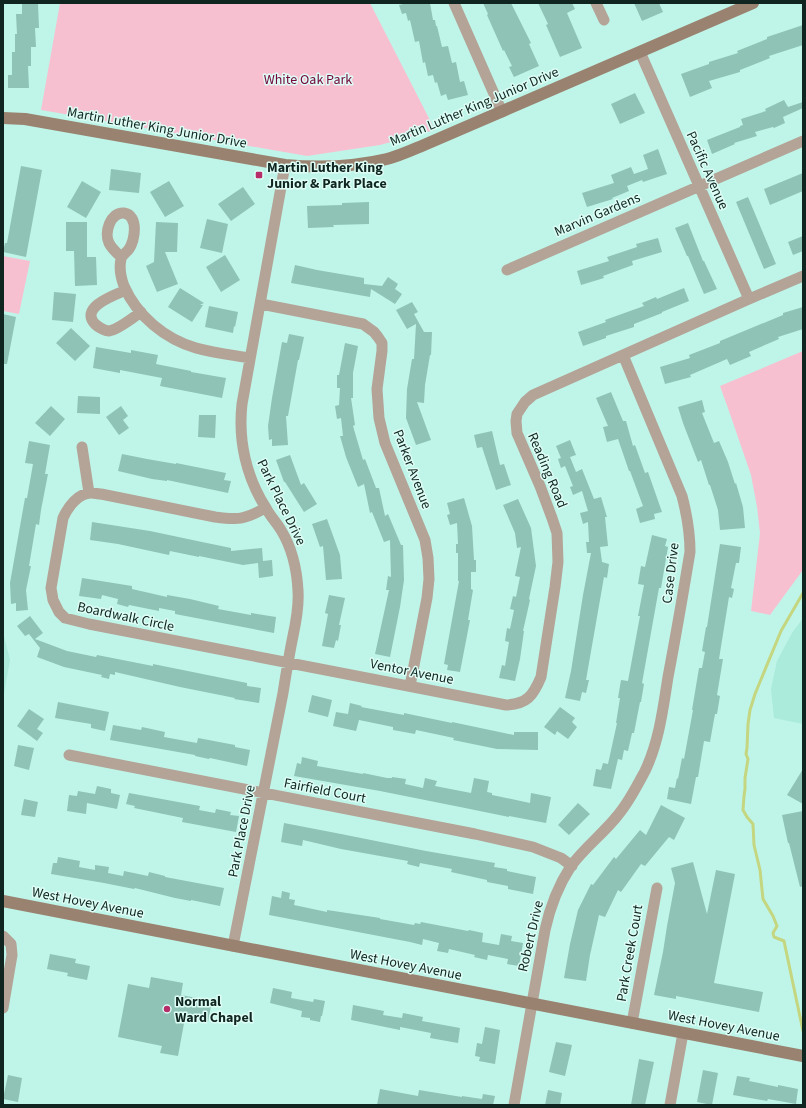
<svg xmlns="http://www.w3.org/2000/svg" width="806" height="1108" viewBox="0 0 806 1108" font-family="'Source Sans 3',sans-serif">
	<rect width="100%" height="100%" fill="#bff5e8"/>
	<path fill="#aaebdb" d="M803,618V724L774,718L771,689L777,661L792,633Z
		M3,632L10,660L3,699Z"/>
	<path fill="#f7c0d1" d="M60,3H370L435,130L380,145L307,156L41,110Z
		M3,256L30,261L19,314L3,311Z
		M803,351V570L770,615L751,611L760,533L757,507L751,475L730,414L720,386Z"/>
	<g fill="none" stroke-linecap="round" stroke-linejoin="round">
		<path stroke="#c4d680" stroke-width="3" d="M803,1031L784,941L774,937L773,933L777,926L773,916L763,899L760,870L754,845L753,824L747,817L743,810L744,796L745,789V778L748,759L746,754L747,748L748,724L750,710L755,694L781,631L803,593"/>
	</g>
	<path fill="#8ec3b6" d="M22,3H38L39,28H35L36,47H31V66H28L29,88H8V75H12V52H15V34H17L16,14H22Z
		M407,3H430L433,20H435L436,26H437L442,47L448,46L452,63L456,62L460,82L464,81L468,95L448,100L446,94L441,96L437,82L435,83L433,75L428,76L425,62L423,63L419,41L415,42L410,20L408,21L406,13L402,14L399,5Z
		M483,3H511L531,43L529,44L539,66L514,77L509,67L512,66L504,50L503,51L487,15L488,14Z
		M538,3H572L575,9L567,13L582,48L560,57L546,25L548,24Z
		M634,3H659L663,12L642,21Z
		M803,25V45L769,56L770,58L740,70V72L709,81L712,88L690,97L681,74L709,64V62L738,53L737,51L767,39V37Z
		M635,93L645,113L620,124L611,104Z
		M784,100L788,107L803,102V108L783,117L785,123L774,128L773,127L755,132L757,136L734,143L735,144L712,154L707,140L740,127V126L743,125L741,119L766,111L765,109Z
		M658,149L667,174L643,182L642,180L627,186L629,191L612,198L613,199L587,207L582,193L614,183L611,175L631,167L634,174L648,169L643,155Z
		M21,166L42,170L26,257L3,252L5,243H7Z
		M111,169L141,173L139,193L109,190Z
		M803,173V191L770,205L764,189Z
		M82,181L101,192L86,218L67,207Z
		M169,181L184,206L165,217L150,192Z
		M243,187L255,204L231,221L218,204Z
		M748,197L776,264L764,269L736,202Z
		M369,202V224L333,225L334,227L308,228L307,206L342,205V203Z
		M207,219L228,224L222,253L200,248Z
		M66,222H87V257H96L97,285L75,286L74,251H66Z
		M156,222L178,223L177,252H165L178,284L157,292L146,266L154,262Z
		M688,223L703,261H704L717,289L704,294L688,256H687L675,228Z
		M803,236V251L793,255L788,242Z
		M658,238L662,252L632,261L633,265L603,276L604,278L581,285L577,271L609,261L607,257L637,247L636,244Z
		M225,255L240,280L221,292L206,267Z
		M295,265L317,270L364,278V284L382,286L388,277L398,284L395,289L402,294L395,304L371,289L370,297L291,283Z
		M180,288L204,303L200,305H203L192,322L168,307Z
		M684,288L689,301L662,312V313L634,324V327L606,336V338L583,346L578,332L606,322L605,320L644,306L642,303L656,297L657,299Z
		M54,292L76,294L73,322L52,320Z
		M412,302L418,312L414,314L424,332H432L431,355H430L425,385L424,403L417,402L431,440L416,445L406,418L407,389L412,359H414L416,324L407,329L396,310Z
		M209,306L238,312L235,327L234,326L233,333L205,327Z
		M803,307V329L778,337L779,339L749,352L751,356L730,365L727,359L690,375L691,377L665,384L660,367L690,358L689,355L720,343V341L783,315V313Z
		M3,314L16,317L7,364H3Z
		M71,328L90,346L75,361L56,343Z
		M289,334L304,337L299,360H298L288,416H286L288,445L272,446V439L269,440L268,426L272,398L282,342L287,343Z
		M345,343L358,346L353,373V398H351L355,425L353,426L363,460L365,459L376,488H379L385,516L388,514L401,545H403L404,580L400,607L390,657L375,654L389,590H386L388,576L391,577L390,540L384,542L372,512L370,513L364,484L358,487L346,457L340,436H343L341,418L337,419L335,406L339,405L340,388H337V375H339Z
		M96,347L131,353V350L158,355L156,364L191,371V372L226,378L222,398L160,386L162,378L120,370V373L93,368Z
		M611,392L623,421H626L633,446L635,445L645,473L648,472L662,512L654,514L655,519L640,523L636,509L643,506L630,471H629L618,439L607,442L603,427L608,426L596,398Z
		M78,396L100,397V414L77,413Z
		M702,400L705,412L702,413L714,443L719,441L728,462L735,484L736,483L743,507L745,528L720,530L718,510L710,485H709L701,460L698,462L683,423L678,407Z
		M51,406L65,419L50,436L35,423Z
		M121,406L128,416L123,420L129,428L119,435L106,417Z
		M199,415H216L215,438L198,437Z
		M492,431L500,465L504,464L511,485L496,490L482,447L477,448L474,435Z
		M570,440L576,455L570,457L576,472L582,469L594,499L601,497L607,517H605L608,546L600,547L602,562L609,564L607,578L604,577L586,680H589L586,693L582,692L580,701L565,698L571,671L583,595L591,553H587L586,542H589L588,522L583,524L580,513L588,511L582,491L573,495L570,487L573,486L565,466L561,468L558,459L561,458L556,446Z
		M29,441L50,445L45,474H48L41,510L39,525L36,524L29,566H31L26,590L28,610L16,611V603L11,604L10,583L25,498H27L33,464L25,463Z
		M122,454L147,459L176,464V463L226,473L224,480L231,481L228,493L167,480V481L152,479L118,471Z
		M290,455L301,485L304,483L317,504L304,512L285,482H284L276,460Z
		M464,498L472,526L474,560H476V572H471V589L473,590L468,620H470L460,672L447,670L448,665L444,664L459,581H458V553H456V544H458L457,523L450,525L447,515L450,514L447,503Z
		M518,499L531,528L536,566L529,599L530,600L523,631H524L520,659L515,681L499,678L502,665L505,666L509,642L505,641L507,628L510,629L514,610L510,609L513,596L516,597L520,577L515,576L521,547L517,548L515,533L503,505Z
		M327,519L340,555L342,579L326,580L323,546L320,547L312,524Z
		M92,522L150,531L202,542L231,548V551L262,548L263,561L272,560L273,576L259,578L258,563L243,565L199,556V557L170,551L169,555L118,544L90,540Z
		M652,535L667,539L665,546L668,547L661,588H659L642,683L644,684L641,702H640L634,733H632L628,751L624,750L622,760L618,759L611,789L593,786L596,769L601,770L603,763L608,764L617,723H616L620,698H618L621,680L628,681L640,616H638L644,585L638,584L641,566L645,567Z
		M720,544L741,547L739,563H736L731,588L734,589L732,598L729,597L719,659H723L717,695L720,696L717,714H715L710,742L704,741L698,777H696L691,804L667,799L669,787L675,788L677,778L678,779L682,758L684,759L693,710H692L699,668H702L705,652L702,651L706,627H707Z
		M82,578L132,586V589L167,597V595L190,599L219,606L218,609L251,615V613L276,617L274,633L175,614V611L159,608V611L129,605L128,607L117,604L118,599L102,595L101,599L79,596Z
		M329,595L345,598L339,625H341L338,641L336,640L334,648L322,646L328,614L325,613Z
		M30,616L43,633L35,639L67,651L96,657L97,655L153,666V664L247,683V686L261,688L259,703L234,699L235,698L180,687L115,672V675L110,674L109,679L101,677L102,675L64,667L37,657L40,648L29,634L25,636L17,626Z
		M312,695L332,700L328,717L308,712Z
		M58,702L109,712L105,731L91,728V724L55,718Z
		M350,703L362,706L361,707L404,715V713L452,723V722L514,735V732H538V750L497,749L453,740L454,738L416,730L415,734L393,730V727L359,720L356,731L333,726L336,712L348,714Z
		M560,707L575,718L572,722L577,727L568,739L557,731L555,735L544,727Z
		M29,709L44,719L37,729L43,733L37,741L17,726Z
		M113,725L141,730L142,727L165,732L164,737L197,743L198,738L235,745V747L250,750L247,766L210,758L209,759L195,756V755L110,740Z
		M18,745L34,748L29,770L14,766Z
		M302,757L318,761L317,766L363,774V773L387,778H392V777L406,779L405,784L423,788L425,778L437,781L435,786L471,793L474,778L489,781L487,792L492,793V795L530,803L531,793L551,797L546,823L509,816V817L465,808L380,791L294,776L297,763L301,764Z
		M803,769V804L787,795Z
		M97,786L111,789V793L120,795L117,809L87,803L86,814L67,811L69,795L77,796L78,791L95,794Z
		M129,793L200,806L199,810L215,813L216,809L231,812L230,815L239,816L236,832L182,822L183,818L134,808L135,806L126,804Z
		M24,799L38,802L35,817L21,815Z
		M578,803L590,814L569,835L558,825Z
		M661,805L685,818L674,840L669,837L645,866L641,864L621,892L618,890L605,917L599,915L590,955L586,981L564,978L570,944L578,910L591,884L593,885L614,857L616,859L640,830L646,835Z
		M803,811V886L800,887L789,843H788L782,815Z
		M284,823L341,834L426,851L495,863L494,867L507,869V871L536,877L533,894L508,889V886L487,882V880L451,872L452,869L420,863L419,867L407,864L408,861L341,849L303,840L302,846L281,842Z
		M58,857L80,861L79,867L95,870V865L109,867L108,873L123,876L124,871L148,876L149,872L165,876V877L224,888L220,906L191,900V901L175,898L135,888L134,889L104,883L51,874L53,863H57Z
		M693,862L707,914L716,870L735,874L714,983L763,992L759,1012L676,996V999L654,995L663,952L667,926L675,883L671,868Z
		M282,891L290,893L289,899L295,900L294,905L327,912V910L367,916L380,918V919L414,925L415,923L420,924L421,922L468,931L469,930L483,933L482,942L499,945L501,934L512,936L511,941L523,943L519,966L507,964L508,959L488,955L487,960L474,957L475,955L449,949L448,953L437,951L439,943L423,939L422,945L410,942L269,915L272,896L281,898Z
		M50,954L76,959L75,963L90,966L87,980L67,976L68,973L47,969Z
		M151,977L183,983L181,995L212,1001L208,1022L185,1018L178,1056L160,1053L162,1046L118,1037L128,984L149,988Z
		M273,988L292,992L291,998L313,1002L314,999L325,1001L322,1016H321L320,1022L310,1020V1018L301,1017L302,1011L270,1003Z
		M353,1005L384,1011L383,1015L402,1018L403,1013L423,1017L422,1021L460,1028L458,1043L430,1038L431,1033L400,1027V1030L351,1020Z
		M485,1027L500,1030L495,1064L479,1061L480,1057L475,1056L477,1043L482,1044Z
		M556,1042L572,1045L565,1076L549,1072Z
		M639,1059L654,1062L645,1105H631Z
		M703,1070L718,1073L712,1105L697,1102Z
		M8,1075L22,1078L18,1102L3,1099Z
		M737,1076L750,1078L749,1081L778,1087V1085L798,1089L796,1104L768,1099L767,1101L733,1095Z
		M380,1089L418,1096L419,1090L462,1097V1096L482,1099L483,1094L495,1096L493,1105H377Z
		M548,1090L562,1093L560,1105H545Z"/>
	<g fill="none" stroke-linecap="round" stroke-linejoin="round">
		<path stroke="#b4a397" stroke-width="11" d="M454,3L502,112
			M596,3L604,20
			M640,52L749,299
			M121,257C117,253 112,249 109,243C104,233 110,212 124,213C139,215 135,241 129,249C126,253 122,255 121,259C119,268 121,278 124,286C137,316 165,339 196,348C214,353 232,355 250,358
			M507,270L803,141
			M126,290C115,295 79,307 95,324C98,327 105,331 109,331C118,330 134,317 141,312
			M261,304L363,324L374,332L378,337L382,343V351L377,389L379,418L385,443L425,540L428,558L429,579L427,598L410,686
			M82,447L89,493
			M265,508C244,520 238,520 215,517L101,494C98,494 94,493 91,493C78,493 68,507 63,518L51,588L53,600L59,612L65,618L89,624L506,705C527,704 533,696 541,677L555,587L558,562L557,533L552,518L540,486L517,433L516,421L517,414L525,402L533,395L749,299L803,276
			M69,755L475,834L533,847L561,858L572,866
			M3,936L11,944L12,955L3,1008
			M233,946C250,861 267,777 283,693C286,674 289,655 293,636C296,622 299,605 298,591C297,570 292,548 281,530C277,523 270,516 266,508C246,477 238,440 242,404L285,165
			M632,1023L657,888
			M514,1105L545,930C550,907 558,886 571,866C585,847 604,833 618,815C629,802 637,786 645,771C659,742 663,709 668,677C676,635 683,594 690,552C690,532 687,515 682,496L623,355
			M670,1105L683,1033"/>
		<path stroke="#9a8270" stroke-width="12" d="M3,118L25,119L285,165C319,168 353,167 387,159C399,156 412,150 424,145L753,3
			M3,901L803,1056"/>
	</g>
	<g fill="#b62d6a" stroke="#ddfdf5" stroke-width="1.5">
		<rect x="255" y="171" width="8" height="8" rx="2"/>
		<circle cx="167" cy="1009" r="4"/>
	</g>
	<g text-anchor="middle" stroke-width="3" stroke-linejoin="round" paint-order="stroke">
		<g font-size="14" fill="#73093e" stroke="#ddfdf5">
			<text x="308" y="84">White Oak Park</text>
		</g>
		<g font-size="14" fill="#102520" stroke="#ddfdf5">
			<text transform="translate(474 106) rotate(-23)" y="5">Martin Luther King Junior Drive</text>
			<text transform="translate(157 127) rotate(10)" y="5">Martin Luther King Junior Drive</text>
			<text transform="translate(708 170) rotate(66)" y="5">Pacific Avenue</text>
			<text transform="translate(597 214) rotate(-23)" y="5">Marvin Gardens</text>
			<text transform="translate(413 469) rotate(69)" y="5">Parker Avenue</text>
			<text transform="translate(548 470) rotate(67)" y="5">Reading Road</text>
			<text transform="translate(282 502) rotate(64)" y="5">Park Place Drive</text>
			<text transform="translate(670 573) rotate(-83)" y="5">Case Drive</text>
			<text transform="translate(126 616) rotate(12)" y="5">Boardwalk Circle</text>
			<text transform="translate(412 671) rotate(11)" y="5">Ventor Avenue</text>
			<text transform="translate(325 790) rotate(11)" y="5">Fairfield Court</text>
			<text transform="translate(241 831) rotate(-79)" y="5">Park Place Drive</text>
			<text transform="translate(88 902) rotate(11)" y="5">West Hovey Avenue</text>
			<text transform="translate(530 936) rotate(-77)" y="5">Robert Drive</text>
			<text transform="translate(629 953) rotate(-80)" y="5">Park Creek Court</text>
			<text transform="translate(406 964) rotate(11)" y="5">West Hovey Avenue</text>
			<text transform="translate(724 1025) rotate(11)" y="5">West Hovey Avenue</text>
		</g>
		<g font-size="14" font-weight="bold" fill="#102520" stroke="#ddfdf5" text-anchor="start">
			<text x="267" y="172">Martin Luther King<tspan x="267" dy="16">Junior &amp; Park Place</tspan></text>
			<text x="175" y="1006">Normal<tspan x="175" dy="16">Ward Chapel</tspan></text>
		</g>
	</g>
	<rect width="806" height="1108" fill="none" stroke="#102520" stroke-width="8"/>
</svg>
